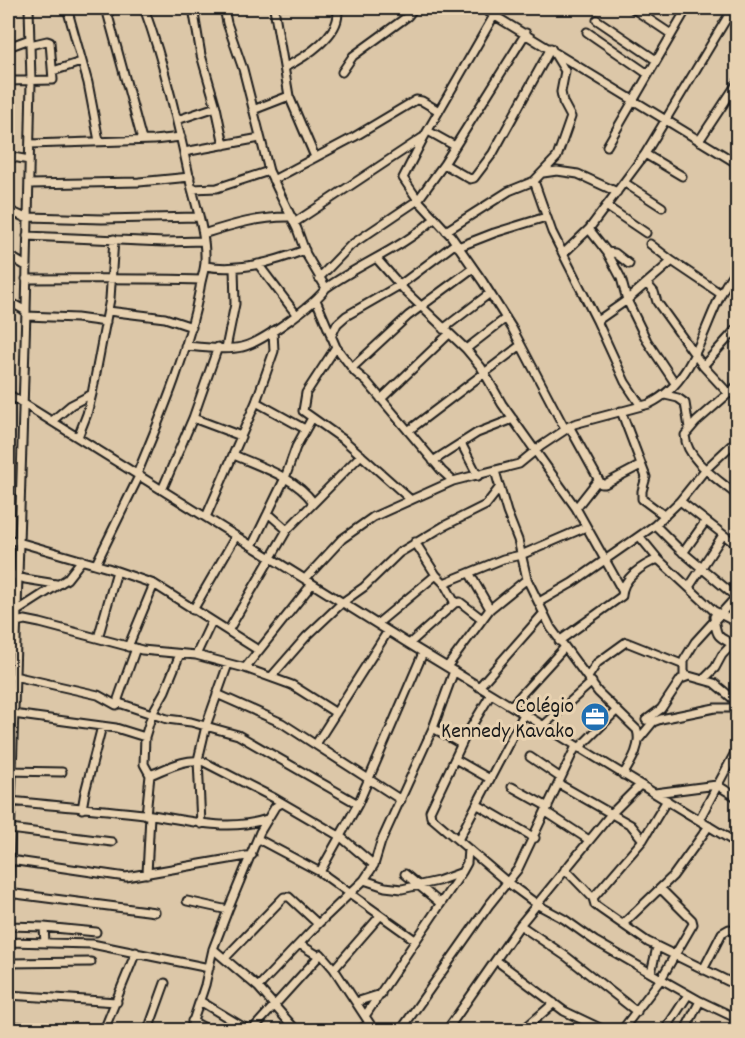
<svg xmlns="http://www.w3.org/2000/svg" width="745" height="1038" viewBox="0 0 745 1038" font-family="Dekko,sans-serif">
	<rect width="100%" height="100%" fill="#dcc7a8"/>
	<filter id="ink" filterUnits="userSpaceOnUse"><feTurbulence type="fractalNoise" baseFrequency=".0167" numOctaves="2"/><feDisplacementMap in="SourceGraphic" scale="12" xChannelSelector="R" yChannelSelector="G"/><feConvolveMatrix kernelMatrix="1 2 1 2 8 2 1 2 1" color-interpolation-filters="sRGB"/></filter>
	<g filter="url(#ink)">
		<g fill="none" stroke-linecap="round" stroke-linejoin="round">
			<g stroke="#1c1c1c" stroke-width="11">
				<path id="minor" d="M67,8L88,83L99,141
					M106,8L142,140
					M274,8L289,96L315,157
					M482,8L738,164
					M632,8L671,34
					M495,14L424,137L403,178L418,200L451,236L483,282L512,328L565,429
					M597,20L656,60
					M587,32L648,74
					M8,47L30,39
					M285,67C304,58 344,33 337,8
					M53,71L81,62
					M342,72L353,56L408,16L414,8
					M8,81L53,80L50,42L47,41L30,45
					M216,107L224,145
					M253,110L289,96
					M177,120L216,107L201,55L193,8
					M428,131L455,146
					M699,141L738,82
					M30,144L154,140L181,137
					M607,146L687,8
					M184,152L260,138
					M645,154L682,176
					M8,156L29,160
					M444,164L470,179L474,178L493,153L551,48L565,71L561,92L563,102L571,117L557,157L534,181L552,232L597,321L625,382L641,406
					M543,173L557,171L578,174L617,192
					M273,180L354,137L416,100L422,101L439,111
					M625,183L662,207
					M29,184L139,182L190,177
					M192,189L217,188L269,171
					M606,206L646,233
					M8,210L28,219
					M28,217L102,219L198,217
					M294,223L422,138
					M589,229L607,252L621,278L627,300L647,341L675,383
					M446,231L509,191L534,181
					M203,234C231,225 261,216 292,217
					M27,236L164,242L204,241
					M650,244L672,261
					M458,247L494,233L546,217
					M607,252L615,253L629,264
					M564,253L589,229L645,154L733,8
					M8,255L26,266
					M377,259L406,292L466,349L481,367L502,404L576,508L622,590
					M258,264L296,314
					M205,266C239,272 273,262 305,250
					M319,278L351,245L418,200L444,164L526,33
					M26,279C85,279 143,278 201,280
					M647,284L654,292L657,302L703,366L729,394
					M326,288C361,263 401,249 434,219
					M316,300L336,347L355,372L367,382L442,471L453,481
					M8,301L26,311
					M108,311L165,318L192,327
					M26,316L77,318L106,322
					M597,321L627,300L672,261L721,294
					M443,329L490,293
					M331,337L337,324L346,316L400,285L456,243
					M185,346C203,347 225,351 242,347C261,343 315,304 326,288L306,254L297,229L269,171L243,69L227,23L224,8
					M336,347L306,393L303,411L344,440L411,500
					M226,348L235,304L234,268
					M466,349L506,318
					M703,366L738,327
					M352,368L408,316L473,268
					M738,385L696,422L685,435C686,460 720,481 738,496
					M8,394L409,644L738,844
					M665,395L678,398L685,403L689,428
					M381,399L449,334
					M256,402L305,429
					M621,411L646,477L642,491V499L665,516
					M193,418L241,436
					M52,421L71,405L92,394L110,299L114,239
					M569,426L601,484H605L641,465
					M408,431L521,345
					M78,437L87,414L92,394
					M461,443L478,476
					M234,455C261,467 295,477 313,502
					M433,461L477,433L513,419
					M495,471L507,512L518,540L527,579L551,628L598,692L637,730C642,746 631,762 623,775
					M137,474C162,414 188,353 200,288C201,279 205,270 205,261C206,235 197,209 191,185C178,124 165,66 144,8
					M162,490L193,418L218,347
					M680,501L738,546
					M576,508L598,480
					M268,513L287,530
					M206,517L256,402L274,351L273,331
					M655,525L679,549L736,597L695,642L684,660V677
					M640,537L658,559L714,611L738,623
					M8,539L108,568L154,584L258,650
					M415,542L436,575L444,583L503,559L521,555L586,527
					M252,546L285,478L296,447L312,418
					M683,553L705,522
					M96,564L139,476
					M8,573L25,579L56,584
					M470,574L490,609
					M305,579L342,539L373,517L453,481L519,464L541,446L574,424L649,404C702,379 704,308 738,267
					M444,583L455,603
					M689,587L723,535
					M539,602L572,583L655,525L680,501L705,470L738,439
					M193,610L236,536
					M714,617C717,644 721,634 738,649
					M8,620L17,611L67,579L82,560
					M16,622L25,620L40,623L142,650L196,655L245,668L292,685L336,713
					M377,624L436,575
					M228,631L287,530L361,455
					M98,638L117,571
					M559,641L622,596C622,578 643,565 658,559
					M409,644L455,603L460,602L482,619
					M128,647L154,584
					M136,648L118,699L119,703L167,719L191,722L238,735L358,804
					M196,655L212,621
					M447,667L490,609L527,579
					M245,668L312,584
					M14,676L98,695L116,705L119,703
					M271,677L306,637L343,602L364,587L399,553L444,526L486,505L500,487
					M588,677L597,663L626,642L684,665
					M704,679L715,668L722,655L738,638
					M479,687L543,614
					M217,694L282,723L401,800
					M491,694L465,737L430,811L431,817L507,882L538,905L564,919L595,941L661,979L700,1001L738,1019
					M511,706L564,648
					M13,714L116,728L145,737
					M646,720L661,709L681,679L689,676L714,683L738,703
					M543,726L592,682
					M433,728L461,744
					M639,739L653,722L661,719L715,708H738
					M316,744L388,631
					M579,748L616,711
					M530,757L561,778
					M455,759L490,779
					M8,771L62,772
					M150,775C166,769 186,757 204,762L274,798L341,837L374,865
					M559,784L631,825L643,840
					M512,787L548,807
					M655,793L717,785L738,798
					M11,801C56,806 100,809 144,814C186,819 226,833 267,819
					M478,805L535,838
					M82,809L85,792L102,726
					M546,812L589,840
					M146,815L150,775L144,764L145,737L152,714L165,691L180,654
					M699,820L738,747
					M201,824L198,760L206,726L228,664
					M10,829L112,842
					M258,839L320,872L415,940
					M458,840L524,714
					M10,860L126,877L252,855
					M565,869L593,898L595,905L602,910L648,942L738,986
					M320,872L358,804L423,653
					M147,874L150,815
					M405,874L440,903
					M364,880L385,887L402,889L438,881L460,873
					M8,893L155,912
					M593,898L643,840L667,800
					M187,901L228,910
					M8,907L26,311L31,81L29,8
					M8,919V968
					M623,924L673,876L709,826
					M520,925L567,957L637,1012
					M8,926L44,927L45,943
					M44,927L96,932
					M8,942L92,944L209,968
					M299,944L319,956
					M213,949L258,987L296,1030
					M225,958L284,897H289L318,924
					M497,961L564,1011L604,1030
					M8,963L91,962
					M334,969L380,916
					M703,970L722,933L729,929L738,932
					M651,973L657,947
					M258,987L318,924L364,880L374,865L381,842L433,728L454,671
					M8,995L117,1002
					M200,1001L248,1030
					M356,1002L381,994
					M365,1016L462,872L467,863L468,849
					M192,1021L209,1030
					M8,1026L52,1030
					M104,1030L136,952
					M148,1030L165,983
					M190,1030L205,985L213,949L228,910L260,832L275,807L282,803
					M252,1030L321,954L334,969L374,1030
					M359,1030L369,1024
					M401,1030L489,905L518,869L576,746
					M447,1030L520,925L611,814L640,785
					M523,1030L554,1003
					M622,1030L661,979L693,924L692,920L661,889
					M665,1030L688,995
					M685,1030L700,1001
					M731,1030L738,1020"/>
			</g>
			<use href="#minor" stroke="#e8d2b1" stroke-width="7"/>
		</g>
	</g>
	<defs>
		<g id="office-disc" transform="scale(1.5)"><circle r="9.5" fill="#1f6fb2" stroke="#e8d2b1"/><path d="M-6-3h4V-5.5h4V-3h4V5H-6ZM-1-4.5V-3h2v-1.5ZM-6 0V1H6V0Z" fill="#fff"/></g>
	</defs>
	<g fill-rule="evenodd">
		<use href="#office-disc" x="595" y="717"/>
	</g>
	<g text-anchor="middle" stroke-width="6" stroke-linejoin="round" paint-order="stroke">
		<g font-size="22" fill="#1c1c1c" stroke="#e8d2b1" text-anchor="end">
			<text x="574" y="712">Colégio<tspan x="574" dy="25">Kennedy Kavako</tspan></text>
		</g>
	</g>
	<rect width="745" height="1038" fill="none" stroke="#e8d2b1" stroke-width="30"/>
	<rect x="15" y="15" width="715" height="1008" fill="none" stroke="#1c1c1c" stroke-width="2" filter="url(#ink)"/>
</svg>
